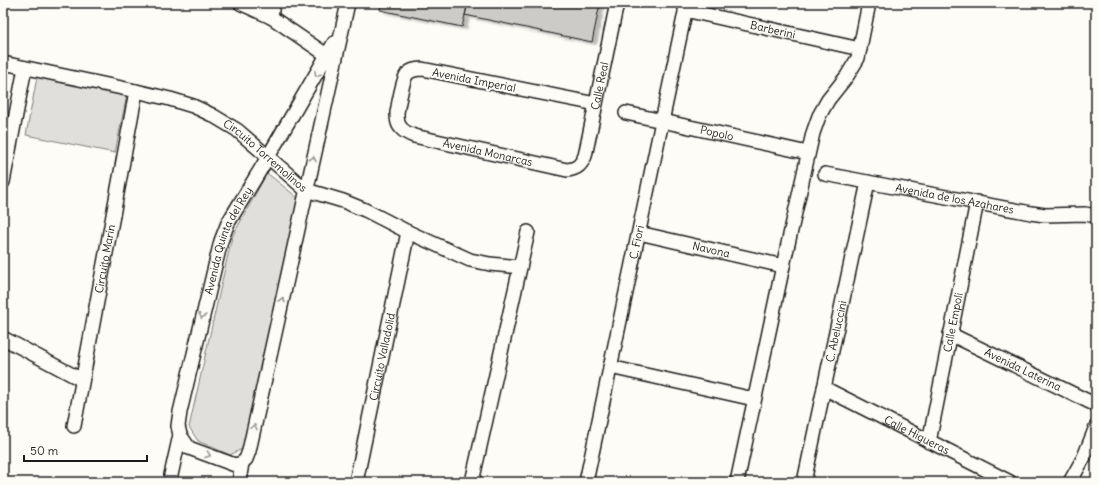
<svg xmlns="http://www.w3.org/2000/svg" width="1099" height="485" viewBox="0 0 1099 485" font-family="Delius,sans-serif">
	<defs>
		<filter id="shadow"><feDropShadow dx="4.5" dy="2.5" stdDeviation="1" flood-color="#0004"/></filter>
	</defs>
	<rect width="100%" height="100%" fill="#fdfcf7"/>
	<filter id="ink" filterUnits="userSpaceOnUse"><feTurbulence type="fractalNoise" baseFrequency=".025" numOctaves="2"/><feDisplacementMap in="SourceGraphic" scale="8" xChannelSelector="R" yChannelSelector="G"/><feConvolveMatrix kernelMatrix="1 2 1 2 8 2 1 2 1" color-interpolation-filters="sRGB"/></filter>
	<g filter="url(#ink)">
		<path fill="#e0dfdb" stroke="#7e7e7c" d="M38,72L128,90L115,153L26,135Z
			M267,173L298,198L246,447L230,455L198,441L189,427L232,237Z"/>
		<path fill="#cccbc8" stroke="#1c1c1c" filter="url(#shadow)" d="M381,3H468L462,27L380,10Z
			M468,3H600L592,42L465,15Z"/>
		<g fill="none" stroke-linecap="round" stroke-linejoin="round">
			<g stroke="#1c1c1c" stroke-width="16">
				<g id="minor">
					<path d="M240,3L271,17L334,60"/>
					<path id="s1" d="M685,10L860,49"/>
					<path d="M271,17L273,3"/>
					<path id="s2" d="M3,63L136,91L170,99L193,106L212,115L237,130L306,190L343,201L365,210L408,232L470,260L490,264L520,267"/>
					<path id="s3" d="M596,104L422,69C416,69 411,70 407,74C403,79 398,106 397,113C397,118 397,124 401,128C404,132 409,134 414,136L567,170C577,169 581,165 585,156L617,3"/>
					<path id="s4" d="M626,113L808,153"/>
					<path id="s5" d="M825,174L1031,213L1045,215L1085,214L1096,216"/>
					<path d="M3,182L25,68"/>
					<path id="s6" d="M639,233L783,266"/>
					<path id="s7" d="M950,334L1096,405"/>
					<path d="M3,338L82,380"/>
					<path d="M610,367L754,399"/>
					<path id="s8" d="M824,388L1010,482"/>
					<path id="s9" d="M74,426L136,91"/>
					<path d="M180,435L189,448L235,465L242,463"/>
					<path id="s10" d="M929,442L977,202"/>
					<path id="s11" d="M171,475L180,435L178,426L180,412L221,241L228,223L268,157L334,43"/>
					<path d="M239,482L242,463L246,459L249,451L348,3"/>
					<path id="s12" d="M356,482L408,232"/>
					<path d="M472,482L528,232"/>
					<path id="s13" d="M586,482L687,3"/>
					<path d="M737,482L783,266L813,133L819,116L828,100L847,76L858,58L869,3"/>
					<path id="s14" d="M804,482L868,182"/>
					<path d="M1070,482L1084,457L1096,427"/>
				</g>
			</g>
			<use href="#minor" stroke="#fdfcf7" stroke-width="13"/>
		</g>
		<defs><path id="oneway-chevron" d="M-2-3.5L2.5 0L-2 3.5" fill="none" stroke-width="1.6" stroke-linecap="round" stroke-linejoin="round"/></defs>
		<g stroke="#989794">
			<use href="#oneway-chevron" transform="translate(317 74) rotate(120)"/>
			<use href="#oneway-chevron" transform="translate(313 159) rotate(-78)"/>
			<use href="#oneway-chevron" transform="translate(282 300) rotate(-78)"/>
			<use href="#oneway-chevron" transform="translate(202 316) rotate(103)"/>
			<use href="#oneway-chevron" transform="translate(254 427) rotate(-78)"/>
			<use href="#oneway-chevron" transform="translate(208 455) rotate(20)"/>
		</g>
	</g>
	<g text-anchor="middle" stroke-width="4" stroke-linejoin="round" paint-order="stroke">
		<g font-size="11" fill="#1c1c1c" stroke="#fdfcf7">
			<text dy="4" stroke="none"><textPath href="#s1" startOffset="90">Barberini</textPath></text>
			<text transform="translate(474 80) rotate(11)" y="4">Avenida Imperial</text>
			<text dy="4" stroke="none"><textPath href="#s3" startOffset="518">Calle Real</textPath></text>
			<text dy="4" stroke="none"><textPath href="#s4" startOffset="93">Popolo</textPath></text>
			<text dy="4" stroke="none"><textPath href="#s3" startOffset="341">Avenida Monarcas</textPath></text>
			<text dy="4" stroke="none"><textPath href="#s2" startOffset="283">Circuito Torremolinos</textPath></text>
			<text dy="4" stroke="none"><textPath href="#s5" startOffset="132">Avenida de los Azahares</textPath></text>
			<text dy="4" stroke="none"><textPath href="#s11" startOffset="243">Avenida Quinta del Rey</textPath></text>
			<text dy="4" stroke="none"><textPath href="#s13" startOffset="245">C. Fiori</textPath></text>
			<text dy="4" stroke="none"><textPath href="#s6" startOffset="74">Navona</textPath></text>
			<text dy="4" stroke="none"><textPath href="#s9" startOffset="170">Circuito Marín</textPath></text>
			<text dy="4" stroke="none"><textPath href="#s10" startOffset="122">Calle Empoli</textPath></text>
			<text dy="4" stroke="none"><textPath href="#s14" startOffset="154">C. Abeluccini</textPath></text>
			<text dy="4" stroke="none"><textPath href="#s12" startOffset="128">Circuito Valladolid</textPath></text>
			<text dy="4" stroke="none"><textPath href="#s7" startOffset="81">Avenida Laterina</textPath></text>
			<text dy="4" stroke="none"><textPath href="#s8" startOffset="104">Calle Higueras</textPath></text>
		</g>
	</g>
	<rect width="1099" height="485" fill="none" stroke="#fdfcf7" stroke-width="16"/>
	<rect x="8" y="8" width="1083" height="469" fill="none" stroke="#1c1c1c" stroke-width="1.5" filter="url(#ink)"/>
	<path d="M24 455v6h123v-6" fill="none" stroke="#1c1c1c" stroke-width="2"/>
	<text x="30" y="455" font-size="12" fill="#1c1c1c" stroke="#fdfcf7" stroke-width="3" paint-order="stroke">50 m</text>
</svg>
